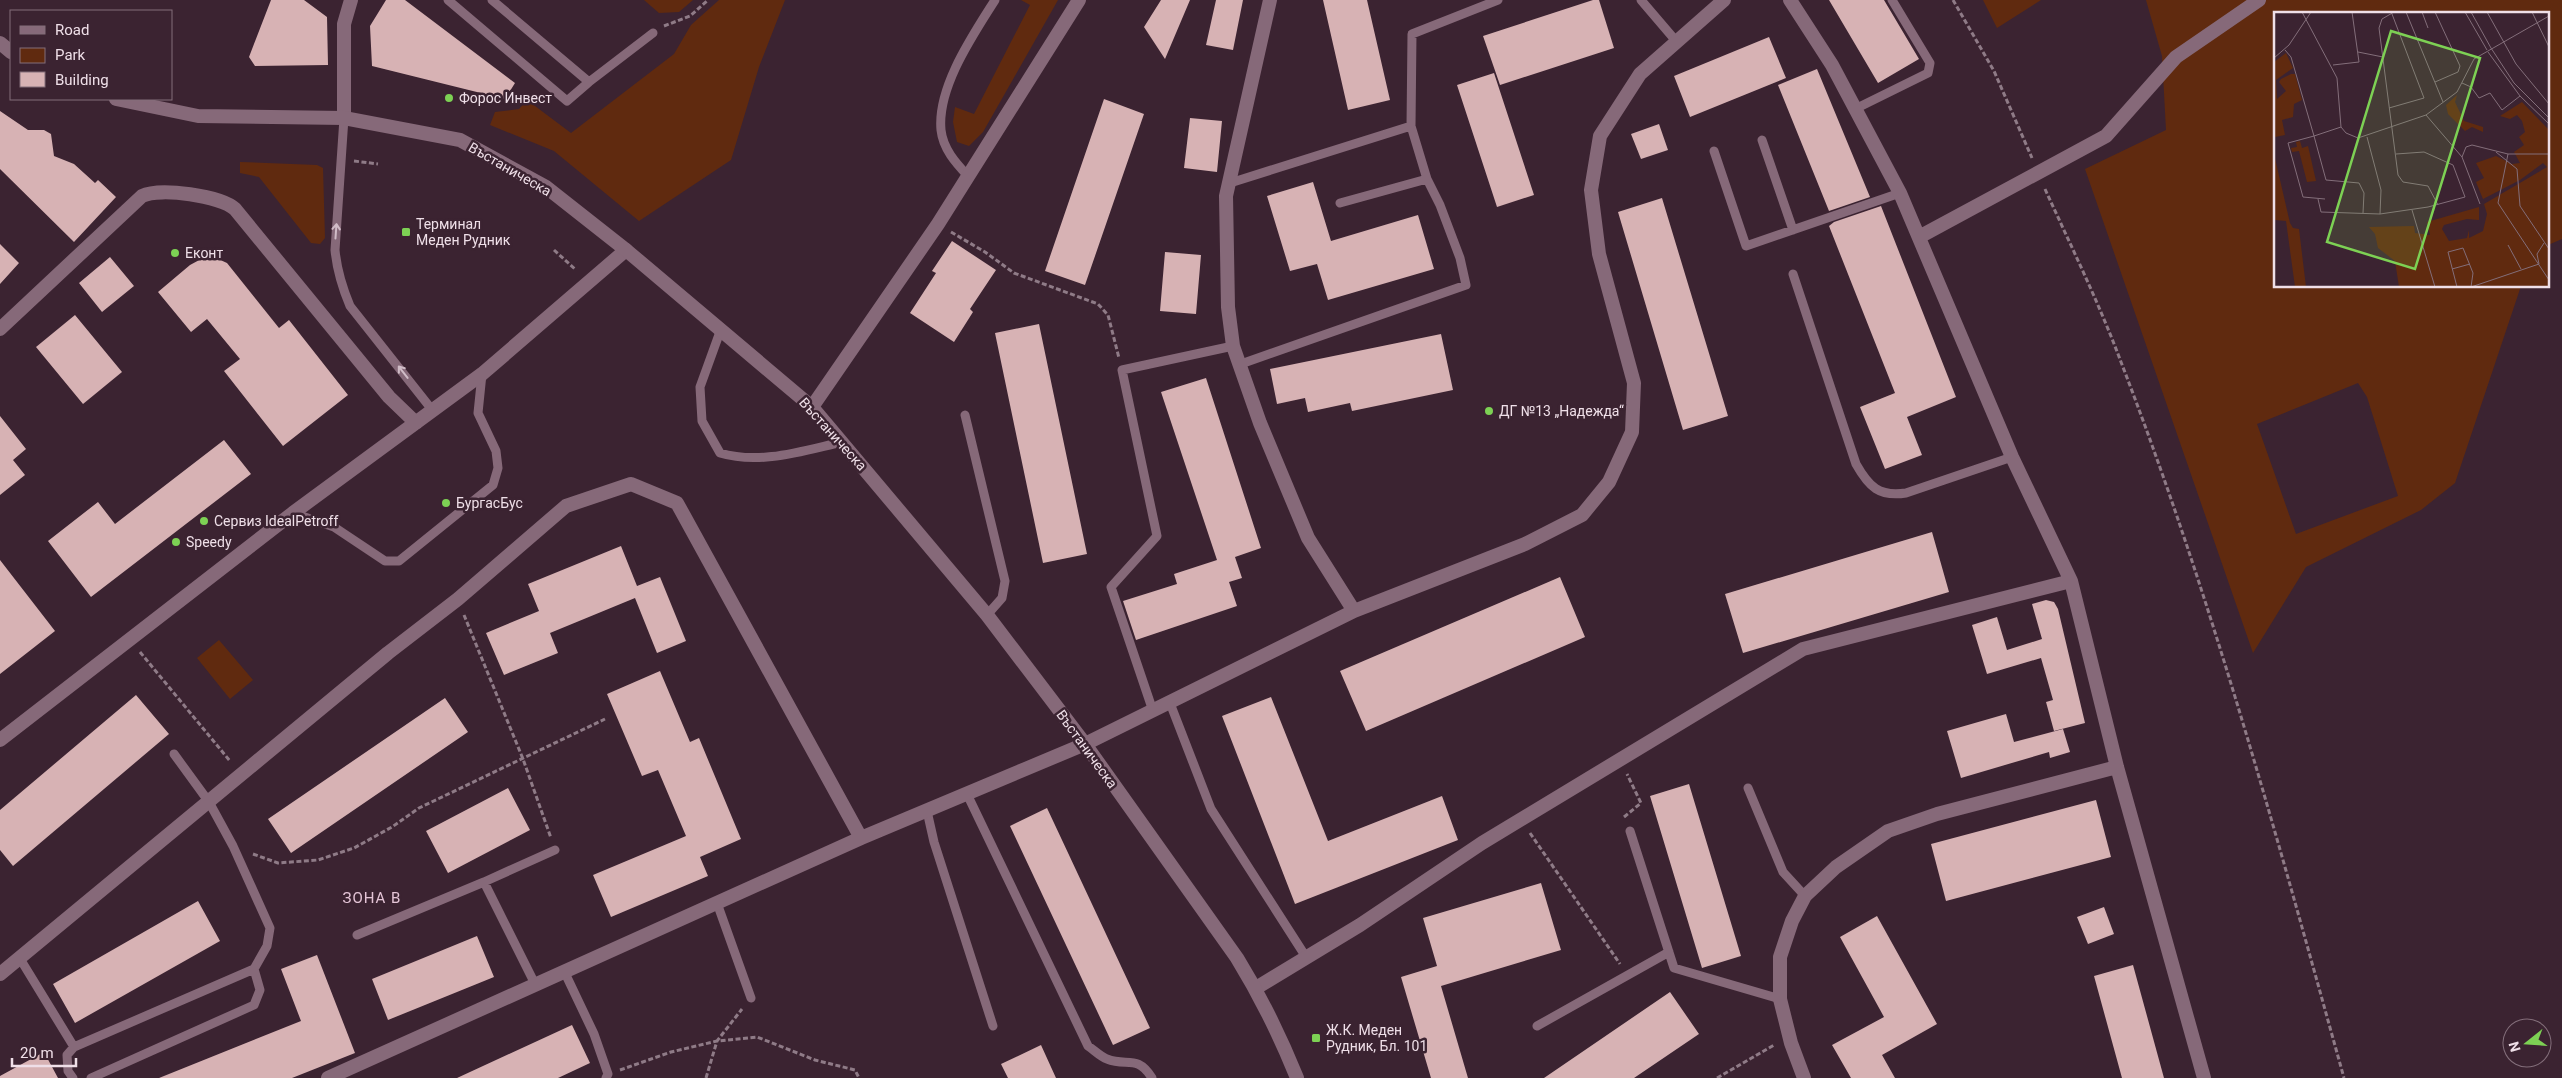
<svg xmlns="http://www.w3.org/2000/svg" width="2562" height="1078" viewBox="0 0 2562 1078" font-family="Roboto,sans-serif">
	<rect width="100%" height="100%" fill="#3b2331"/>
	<path fill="#602a0f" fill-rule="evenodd" d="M644,0H693L679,12L659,13Z
		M719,0H785L759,67L731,160L639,221L554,151L490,125L495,112L519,109L527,100L571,133L674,54L691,25Z
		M1021,0H1058L983,132L969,146L957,142L953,122L955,107L974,114L1030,5Z
		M1983,0H2041L1997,28Z
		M2146,0H2562V239L2548,245V14H2276V286H2521L2455,483L2421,510L2306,567L2253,653L2085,169L2166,130L2162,56ZM2358,383L2367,397L2398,496L2296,534L2257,424Z
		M240,162L317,165L323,168L325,238L320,244L311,243L259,177L240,173Z
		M219,640L253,680L230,699L197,658Z"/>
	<path fill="#d7b2b4" d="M271,0H304L327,17L328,65L255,66L249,57Z
		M386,0H405L515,83L505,99L372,66L370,26Z
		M1161,0H1190L1165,59L1144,27Z
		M1216,0H1243L1233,50L1206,45Z
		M1323,0H1367L1390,100L1348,110Z
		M1593,0H1599L1614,48L1500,85L1483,36Z
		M1829,0H1884L1919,59L1878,83Z
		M1769,37L1786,78L1690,117L1674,76Z
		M1817,69L1870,197L1829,211L1778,85Z
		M1494,73L1534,195L1497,207L1457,85Z
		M1104,99L1144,114L1085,285L1045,271Z
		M0,111L28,130H44L51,134L54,156L74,164L95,183L98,180L116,197L74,242L0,169Z
		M1190,118L1222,121L1217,172L1184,168Z
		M1659,124L1668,150L1641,159L1631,134Z
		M1313,182L1331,241L1418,215L1434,269L1328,300L1317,264L1290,271L1267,196Z
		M1662,198L1728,416L1683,430L1618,212Z
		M1881,206L1956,397L1907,417L1922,455L1885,469L1860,407L1895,393L1829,226L1834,222Z
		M952,241L996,270L970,309L973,312L954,342L910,313L936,273L932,271Z
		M0,244L19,263L0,284Z
		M1165,252L1201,255L1196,314L1160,311Z
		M110,257L134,286L102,312L79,283Z
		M203,258H216L227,263L279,328L289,320L348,395L283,446L224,371L240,359L207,319L191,332L158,292L190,265Z
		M75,315L122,372L83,404L36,347Z
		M1039,324L1087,554L1043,563L995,333Z
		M1441,334L1453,390L1352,411L1350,403L1308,412L1305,398L1277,404L1270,369Z
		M1206,378L1261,548L1235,557L1242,578L1229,582L1237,606L1136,640L1123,601L1177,584L1174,574L1217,560L1161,392Z
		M0,416L26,449L13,460L25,475L0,495Z
		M224,440L251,474L91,597L48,541L98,502L115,524Z
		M1932,532L1949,592L1743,653L1725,594Z
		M621,546L637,586L660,577L686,641L657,653L635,598L550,633L558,653L504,675L486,633L539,611L528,584Z
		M0,560L55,631L0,674Z
		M1560,577L1585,637L1366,731L1340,671Z
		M2046,600L2054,602L2058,609L2085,723L2054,731L2046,702L2053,700L2041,658L1987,674L1972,625L1997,617L2007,650L2042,639L2032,604Z
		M660,671L690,742L699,738L741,839L700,857L708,876L611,917L593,875L686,836L658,770L642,776L607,694Z
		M136,695L169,734L13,866L0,850V810Z
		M1271,697L1328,841L1442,796L1458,840L1295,904L1222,716Z
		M445,698L468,732L291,853L268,819Z
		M2006,714L2014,742L2063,729L2070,752L2050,758L2049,752L1961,778L1947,731Z
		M1689,784L1741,956L1702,968L1650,796Z
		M508,788L530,830L448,873L426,831Z
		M2096,800L2111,857L1946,901L1931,844Z
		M1047,808L1150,1028L1113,1045L1010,826Z
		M1541,883L1561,950L1441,986L1468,1078H1431L1401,977L1437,966L1423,918Z
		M198,901L220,941L75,1023L53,984Z
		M2104,907L2114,934L2088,944L2077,917Z
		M1877,916L1937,1024L1882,1055L1895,1078H1851L1832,1045L1884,1017L1840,937Z
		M477,936L494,977L388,1020L372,979Z
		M317,955L355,1053L292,1078H159L301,1021L281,969Z
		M2133,965L2164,1078H2122L2094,976Z
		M1670,992L1699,1034L1634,1078H1544Z
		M572,1025L590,1063L558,1078H457Z
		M1041,1045L1056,1078H1008L1001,1064Z
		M44,1052L58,1078H0V1076Z"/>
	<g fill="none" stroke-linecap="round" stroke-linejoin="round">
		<path stroke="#8f7b87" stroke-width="3" stroke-dasharray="5 2.5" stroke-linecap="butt" d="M1953,0L1994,71L2032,158
			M664,26L690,16L708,0
			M354,161L378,164
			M2045,189C2071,246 2099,303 2121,362C2211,595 2277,837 2344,1078
			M951,232L985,252L1014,273L1098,304L1108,315L1119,358
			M554,250L576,270
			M464,615L523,759L551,838
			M140,652L230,761
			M1624,817L1641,803L1627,774
			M1530,833L1620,964
			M253,854L278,863L318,860L354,848L392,827L419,808L605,719
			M620,1070L671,1052L717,1041L757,1037L815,1060L855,1070L859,1078
			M706,1078L717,1041L742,1009
			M1717,1078L1774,1045"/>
		<path stroke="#866979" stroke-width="9" d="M448,0L567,101L589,82
			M492,0L589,82L653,33
			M1641,0L1676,41
			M1855,109L1928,73L1930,63L1892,0
			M344,118L335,250C337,271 342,287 350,306L433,411
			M1762,140L1793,230
			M1714,151L1746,246L1900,193
			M968,176C956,163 943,149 941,130C937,87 973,35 995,0
			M1230,183L1411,126L1412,34L1498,0
			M1340,203L1427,179
			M1793,274L1856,464C1869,487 1879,497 1906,493L2012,457
			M721,329L700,387L702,421L720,453C760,465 802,451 842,442
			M1238,365L1466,285L1460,258L1440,205L1427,179L1411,126
			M965,415L1005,581L1002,598L987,615
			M293,513L334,527L385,561H399L493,485L498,468L496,451L478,413L482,374
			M1170,703L1211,809L1306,957
			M1153,711L1111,587L1157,536L1122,370L1233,346
			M1748,788L1783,872L1805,896
			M967,794L1088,1046C1094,1050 1101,1057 1107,1059C1127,1067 1137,1054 1152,1078
			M927,811L934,842L993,1026
			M1630,831L1674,968L1780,999
			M484,882L555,850
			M717,903L751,998
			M357,935L484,882L535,984
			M19,957L74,1047
			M565,973L594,1034L608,1074L606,1078
			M1537,1026L1669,952
			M73,1078L68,1071L67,1055L74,1047L254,969L267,946L270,928L233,846L209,802L174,754
			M91,1078L254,1005L260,990L254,969"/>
		<path stroke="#866979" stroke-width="14" d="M1270,0L1226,196L1228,307L1233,346L1260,423L1308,538L1354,611
			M1790,0L1832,65L1900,193L2012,457L2071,581L2117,767L2204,1078
			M344,118V24L351,0
			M1919,237L2106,136L2176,57L2259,0
			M0,329L142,196C160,187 221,196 235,209L389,397L416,423
			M812,407L938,224L1079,0
			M0,740L293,513L482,374L626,250
			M0,974L388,653L458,599L566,506L631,484L677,503L861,838
			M1256,988L1360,925L1482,843L1803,649L2071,581
			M328,1078L861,838L1085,744L1354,611L1525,544L1582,515L1609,482L1632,432L1634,383L1599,254L1591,190L1600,136L1640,74L1724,0
			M1804,1078L1791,1043L1780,999V957L1792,921L1805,896L1836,867L1888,831L1937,814L2117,767"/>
		<path stroke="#866979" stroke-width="14" d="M0,43L11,52
			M116,99L198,116L344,118L460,140L546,187L626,250L812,407L987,615L1085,744L1237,958C1261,997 1280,1036 1297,1078"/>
	</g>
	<defs><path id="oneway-shaft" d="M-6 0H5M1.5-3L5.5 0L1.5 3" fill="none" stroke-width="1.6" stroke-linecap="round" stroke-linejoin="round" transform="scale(1.25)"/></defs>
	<g stroke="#d0bcc7">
		<use href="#oneway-shaft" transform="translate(336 231) rotate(-86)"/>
		<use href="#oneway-shaft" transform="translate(403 372) rotate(-128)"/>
	</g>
	<g fill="#7dd154" stroke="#3b2331" stroke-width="2">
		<circle cx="449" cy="98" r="5"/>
		<rect x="401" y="227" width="10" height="10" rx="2.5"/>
		<circle cx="175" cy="253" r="5"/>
		<circle cx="1489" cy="411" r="5"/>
		<circle cx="446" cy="503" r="5"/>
		<circle cx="204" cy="521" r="5"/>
		<circle cx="176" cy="542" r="5"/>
		<rect x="1311" y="1033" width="10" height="10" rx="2.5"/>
	</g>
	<g text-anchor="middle" stroke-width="5" stroke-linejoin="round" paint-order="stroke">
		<g font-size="14" fill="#efdfe8" stroke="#3b2331" text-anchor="start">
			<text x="459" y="103">Форос Инвест</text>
			<text x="416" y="229">Терминал<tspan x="416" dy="16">Меден Рудник</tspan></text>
			<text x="185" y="258">Еконт</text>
			<text x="1499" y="416">ДГ №13 „Надежда“</text>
			<text x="456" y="508">БургасБус</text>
			<text x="214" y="526">Сервиз IdealPetroff</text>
			<text x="186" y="547">Speedy</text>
			<text x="1326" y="1035">Ж.К. Меден<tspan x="1326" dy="16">Рудник, Бл. 101</tspan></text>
		</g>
		<g font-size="14" fill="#efdfe8" stroke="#3b2331">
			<text transform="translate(510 169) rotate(30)" y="5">Въстаническа</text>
			<text transform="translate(833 434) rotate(48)" y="5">Въстаническа</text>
			<text transform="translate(1087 749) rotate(54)" y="5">Въстаническа</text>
		</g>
		<g font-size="15" letter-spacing="1" fill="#e4c4d6" stroke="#3b2331">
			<text x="372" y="903">ЗОНА В</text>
		</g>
	</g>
	<g transform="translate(2274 12)">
		<rect width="275" height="275" fill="#3b2331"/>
		<path d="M12,41L19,56L2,68L3,87L12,79L5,70L7,67L17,62H21L28,88L20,92L19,105L8,108L11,123L1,125L0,50ZM183,83L181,90L190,109L209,115V120L198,115L191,119L174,102L172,93ZM248,90L275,118V275H125L121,249L104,236L101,222L95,215L140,214L141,221L156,223L153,210L205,195V208L193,207L170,213L168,217L175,229L193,226L195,218V226L209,219L213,202L210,192L273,155L269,151L246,168L209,187L202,170L210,166L202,151L222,144L238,152L246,151L240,140L250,133L245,125L251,120L248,109L243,103L236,107L226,104ZM26,129L28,136L34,134L42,169L33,170L25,139L18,140L17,136L23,135L22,130ZM0,142L16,211L19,216L25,217L32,275H21L12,209L1,208Z" fill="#602a0f"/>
		<path fill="none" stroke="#836e7a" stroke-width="1" d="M28,0L63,66L67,115L72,121L84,126L152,103L183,80L200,47L275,4M120,0L108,7L105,16L124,163L129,170L154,174L164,193M132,0L169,90M148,0L154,16M161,0L186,54L184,60L161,70M191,0L213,38M197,0L217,36M213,0L242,52L275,92M258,0L275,35M217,36L240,71L275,106M11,38L17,45L40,124L67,115M84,40L109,45M214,40L246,84L275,112M0,46L15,33L37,0M59,53L85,50L78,0M188,71L197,75L205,86L216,81L228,98L246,84M115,96L150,86L118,2M152,103L188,145L206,192M93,125L107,178L106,202M222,140L243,157L246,194L275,237M234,142L224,191L275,268M188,145L192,135L198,133L234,142H275M44,187L47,200L106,202L154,195L191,185L179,153L150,140L122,142M51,187L29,185L14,131L40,124L52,168L85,171L90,181L89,201M138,198L161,275M234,233L247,257M178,257L196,252M183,275L174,240L189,236L199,261L197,275M197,275L265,252L263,242L270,231"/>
		<path fill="#7dd154" fill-opacity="0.15" stroke="#7dd154" stroke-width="2.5" d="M117,19L206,46L141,257L53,230Z"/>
		<rect width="275" height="275" fill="none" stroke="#efdfe8" stroke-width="2.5"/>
	</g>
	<rect x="10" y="10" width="162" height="90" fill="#3b2331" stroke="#836e7a"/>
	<rect x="20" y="26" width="25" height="8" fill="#866979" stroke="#836e7a"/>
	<text x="55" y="35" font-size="15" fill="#efdfe8">Road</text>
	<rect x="20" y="48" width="25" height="15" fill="#602a0f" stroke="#836e7a"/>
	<text x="55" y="60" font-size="15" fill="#efdfe8">Park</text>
	<rect x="20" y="72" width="25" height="15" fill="#d7b2b4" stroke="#836e7a"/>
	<text x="55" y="85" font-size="15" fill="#efdfe8">Building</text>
	<g transform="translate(2527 1043) rotate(253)"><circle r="24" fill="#3b2331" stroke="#836e7a"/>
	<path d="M0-4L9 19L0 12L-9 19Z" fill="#7dd154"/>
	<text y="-8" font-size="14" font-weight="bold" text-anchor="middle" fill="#efdfe8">N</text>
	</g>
	<path d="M12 1058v8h64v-8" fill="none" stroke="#efdfe8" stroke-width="2.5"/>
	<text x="20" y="1058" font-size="15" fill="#efdfe8" stroke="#3b2331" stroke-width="4" paint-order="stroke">20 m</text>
</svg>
